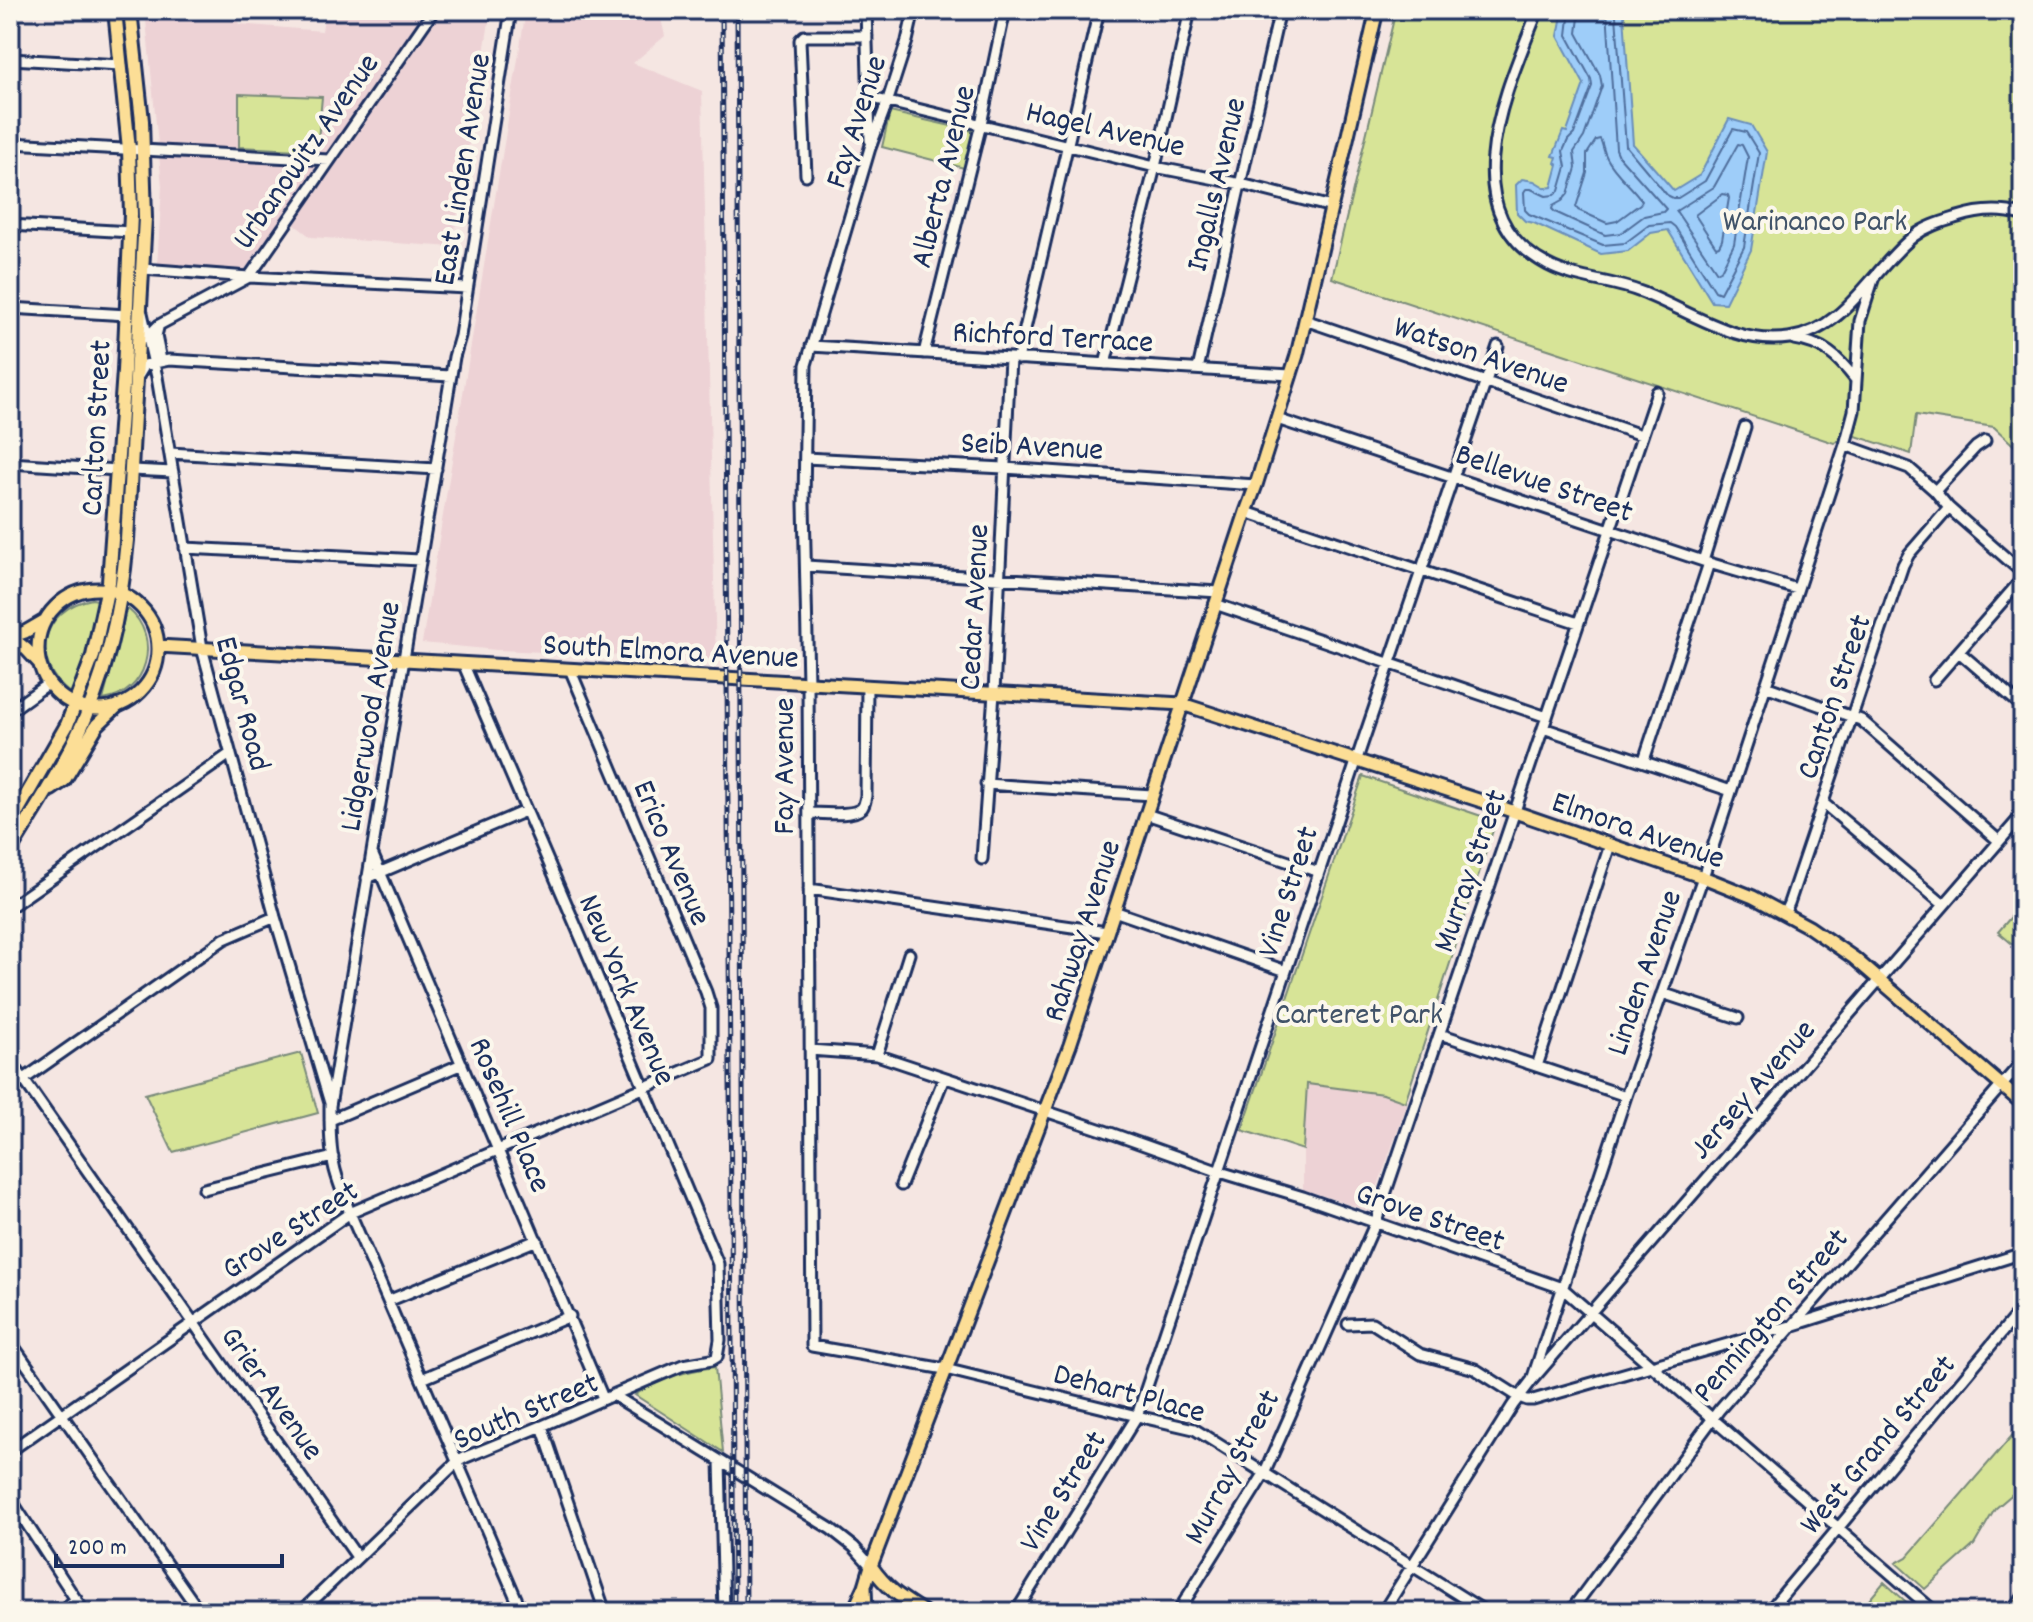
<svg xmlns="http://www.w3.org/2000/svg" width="2033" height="1622" viewBox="0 0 2033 1622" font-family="Dekko,sans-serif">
	<rect width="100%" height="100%" fill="#f5e6e2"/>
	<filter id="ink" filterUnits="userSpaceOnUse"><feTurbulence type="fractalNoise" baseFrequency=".0125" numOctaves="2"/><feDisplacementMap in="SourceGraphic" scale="16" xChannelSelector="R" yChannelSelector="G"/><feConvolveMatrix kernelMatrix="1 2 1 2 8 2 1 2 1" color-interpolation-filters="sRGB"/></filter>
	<g filter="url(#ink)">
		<path fill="#edd2d5" d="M145,10H238L239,24L322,31L325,10H491L452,247L311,237L291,222L249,273L157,267L162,186Z
			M526,10H659L665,36L633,63L702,91L716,660L497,650L422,643Z
			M1307,1084L1384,1094L1407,1104L1369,1211L1303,1189V1150Z"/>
		<path fill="#d7e497" stroke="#798a7a" stroke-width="2" d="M1396,10H2023V454L1994,427L1916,415L1911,454L1850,434L1834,443L1332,278Z
			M239,94L322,97L317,151L239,147Z
			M890,112L973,131L964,168L882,147Z
			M92,599L98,600C95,629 86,670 71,694C29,663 40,609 92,599Z
			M128,609C163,637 147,695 103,700L126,610Z
			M1363,776L1496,821L1405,1102L1383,1094L1307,1084L1303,1150L1242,1130Z
			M2023,903V953L1998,932Z
			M301,1053L318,1113L173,1152L145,1094Z
			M715,1367L723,1452L635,1395C660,1378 686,1371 715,1367Z
			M2023,1423V1485L1995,1509L1974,1545L1925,1589L1896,1563L1907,1557Z
			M1884,1582L1912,1607L1908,1612H1859Z"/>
		<path fill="#9ecdf9" stroke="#6a8ebb" stroke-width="2" d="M1563,10H1627L1624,15L1633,144L1674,191L1700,175L1729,119L1751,125L1767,152L1751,250L1725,303L1712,302L1668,230L1651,233L1628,251L1601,254L1534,223L1525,221L1517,213L1516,185L1522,179L1534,181L1546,188L1552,187L1558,165L1555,163L1557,157L1553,156L1563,131L1567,132L1584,84L1558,36Z"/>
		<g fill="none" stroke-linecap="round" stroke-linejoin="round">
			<path stroke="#4f6e9c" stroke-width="2" d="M1570,10L1567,35L1591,79L1592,86L1574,134L1568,140L1563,151L1566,167L1559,191L1554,195L1546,196L1531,189H1526L1524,192L1525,210L1529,214L1603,245L1625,243L1649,225L1670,223L1675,227L1715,291L1720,293L1744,247L1759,153L1746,132L1733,129L1705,181L1678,198H1673L1667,195L1626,146L1616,16L1618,10
				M1580,10L1577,33L1600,75L1602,86L1584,137L1574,152L1576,168L1568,194L1562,201L1553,206L1552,209L1555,212L1605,235L1621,233L1644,216L1663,212L1666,209L1619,156L1616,149L1607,10
				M1600,139C1603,144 1603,151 1607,158C1615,174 1632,186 1642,201L1640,204L1617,221L1607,223L1578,210L1576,207L1587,173V154L1596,140Z
				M1738,144L1742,145L1748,157L1734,244L1721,270L1717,272L1676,211L1714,187Z
				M1723,194L1728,195L1729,198L1722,240L1719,246L1716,247L1695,215Z"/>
			<g stroke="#1b2f5e" stroke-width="15">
				<path id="minor" d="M511,10L460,336L454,357L330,1106C330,1127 330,1150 335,1170C339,1185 345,1199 350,1213L522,1612
					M866,10L870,140
					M914,10L907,41L887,103L870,148L806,365L804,504L808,683L812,1346L945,1369L1137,1416L1194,1429L1486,1612
					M1538,10C1507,89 1448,212 1548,265C1577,280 1611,280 1641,292C1688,310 1736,346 1789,338C1846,330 1873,268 1914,236C1927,226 1942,222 1958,217C1979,210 2002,209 2023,215
					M10,59L121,65
					M868,97L1155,167L1241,184L1332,207
					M10,143L329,160
					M806,175L800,40L804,36H867
					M10,225L131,232
					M143,269L249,277L467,288
					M10,308L127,315
					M142,313L157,377L202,648L275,917L330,1103
					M1305,320L1641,435
					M158,328L156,336L161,360
					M146,338L159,325L249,277L434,10
					M1794,339C1823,343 1838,357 1855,379
					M811,346L1291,375
					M924,353L981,124L1005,10
					M1018,359L1099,10
					M1105,364L1155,167L1190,10
					M1198,369L1280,10
					M137,378L145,365L169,360L451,376
					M1277,419L1709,563L1797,589
					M1845,445L1909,468L1935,491L1949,508L2023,573
					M170,453L436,469
					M805,458L1004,468L1256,485
					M10,463L117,470
					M132,470L173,472
					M1935,491L1976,447L1985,441
					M1246,512L1578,623
					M185,548L420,560
					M1703,561L1745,427
					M806,566L1219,592
					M1215,604L1547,717
					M1959,652L2023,707
					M463,663L584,945L718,1264L720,1340L717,1357L712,1360L683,1365L613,1395
					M1934,680L2023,578
					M1765,686L1861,720L1999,841
					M10,711L49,683
					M1543,728L1731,791
					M1644,760L1709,563
					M986,784L1152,795
					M1823,803L1944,905
					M809,813C821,813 853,817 862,808C865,804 865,800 866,796L867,686
					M1146,814L1319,872
					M372,853L603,1398
					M982,859L994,693L1010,358
					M367,878L525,811
					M809,889L1107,932
					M10,907L230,754
					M1114,911L1286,971
					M1785,912L1789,903L1903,565L1909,554L1949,508
					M1662,993L1738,1018
					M1440,1034L1626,1096
					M810,1050L877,1055L1105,1131L1220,1172L1303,1197L1562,1288L1935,1612
					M877,1055L909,954
					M10,1060L357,1557
					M1537,1066L1610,845
					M10,1089L224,939L275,917
					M330,1120L462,1064
					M901,1185L944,1078
					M204,1189L333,1157
					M388,1301L537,1240
					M1348,1324L1372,1323L1420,1354L1475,1369L1519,1397L1527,1400H1533L1794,1325L2023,1253
					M10,1341L200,1612
					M422,1379L570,1316
					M1532,1380L1626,1096L1703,877L1845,445L1854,411L1860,321L1873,280
					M542,1426L605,1612
					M10,1451L350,1213L711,1059V1008L706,992L570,669
					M720,1461L724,1612
					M10,1498L84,1612
					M61,1612L76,1599
					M301,1612L457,1462L466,1457L542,1426L613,1395L831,1529L854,1547L871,1566
					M504,1612L518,1604
					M1016,1612L1137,1416L1361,747L1498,346
					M1178,1612L1264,1474L1375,1224L1657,392
					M1383,1612L1513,1405L1532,1380L2023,814
					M1570,1612L1719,1410L2023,1061
					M1768,1612L2023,1307"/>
			</g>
			<g stroke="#1b2f5e" stroke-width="17">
				<path id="major" d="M38 649a60 60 0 1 1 120 0a60 60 0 1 1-120 0Z
					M10,637L25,632L44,621
					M11,637L26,649L40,664
					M158,646L1182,704L1506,809L1703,877L1753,897L1809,927L1854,958L2023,1104
					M871,1566C887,1589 900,1597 924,1612
					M865,1587L866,1612
					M853,1612L865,1586L871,1566L1070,1045L1246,512L1256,485L1297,355L1377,10
					M2011,1612L2023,1598"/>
			</g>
			<g stroke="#1b2f5e" stroke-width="18">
				<path id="highway" d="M51,789L64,780L97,725L117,706
					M10,824L67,725L93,656L109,582L124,371L131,214L129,149L115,10
					M10,851C32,814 56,779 75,740C107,677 121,610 127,540L145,218L142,121L130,10"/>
			</g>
			<use href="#minor" stroke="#fbf7ec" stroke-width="9"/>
			<use href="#major" stroke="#fcde96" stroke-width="11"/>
			<use href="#highway" stroke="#fcde96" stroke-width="12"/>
			<g stroke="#1b2f5e" stroke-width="5">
				<path id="rail" d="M722,10L734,1612
					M737,10L746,1612"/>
			</g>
			<use href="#rail" stroke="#fbf7ec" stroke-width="2" stroke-dasharray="6" stroke-linecap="butt"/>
		</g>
	</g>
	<g text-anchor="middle" stroke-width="8" stroke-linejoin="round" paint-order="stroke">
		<g font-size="32" fill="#1b2f5e" stroke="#fbf7ec">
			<text transform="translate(854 121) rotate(-72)" y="11">Fay Avenue</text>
			<text transform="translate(1106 127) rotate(13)" y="11">Hagel Avenue</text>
			<text transform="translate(304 150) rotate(-55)" y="11">Urbanowitz Avenue</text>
			<text transform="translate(460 169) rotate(-81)" y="11">East Linden Avenue</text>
			<text transform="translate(941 176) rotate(-76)" y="11">Alberta Avenue</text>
			<text transform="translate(1214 184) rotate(-77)" y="11">Ingalls Avenue</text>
			<text transform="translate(1053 335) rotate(3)" y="11">Richford Terrace</text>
			<text transform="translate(1482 353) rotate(19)" y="11">Watson Avenue</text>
			<text transform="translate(94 428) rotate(-87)" y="11">Carlton Street</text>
			<text transform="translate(1032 444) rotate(3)" y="11">Seib Avenue</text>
			<text transform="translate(1545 481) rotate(19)" y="11">Bellevue Street</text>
			<text transform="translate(972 607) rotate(-87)" y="11">Cedar Avenue</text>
			<text transform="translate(671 649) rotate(3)" y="11">South Elmora Avenue</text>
			<text transform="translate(1832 696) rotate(-71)" y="11">Canton Street</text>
			<text transform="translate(245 703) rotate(75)" y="11">Edgar Road</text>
			<text transform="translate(368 716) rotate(-80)" y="11">Lidgerwood Avenue</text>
			<text transform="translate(782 766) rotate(-90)" y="11">Fay Avenue</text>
			<text transform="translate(1639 828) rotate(19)" y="11">Elmora Avenue</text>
			<text transform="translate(674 852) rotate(67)" y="11">Erico Avenue</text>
			<text transform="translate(1468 870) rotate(-71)" y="11">Murray Street</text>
			<text transform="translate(1286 891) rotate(-72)" y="11">Vine Street</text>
			<text transform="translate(1080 930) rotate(-72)" y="11">Rahway Avenue</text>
			<text transform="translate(1642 972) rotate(-71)" y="11">Linden Avenue</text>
			<text transform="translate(629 989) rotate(67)" y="11">New York Avenue</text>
			<text transform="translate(1751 1088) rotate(-49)" y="11">Jersey Avenue</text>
			<text transform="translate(512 1114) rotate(67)" y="11">Rosehill Place</text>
			<text transform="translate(1431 1215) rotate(19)" y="11">Grove Street</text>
			<text transform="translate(289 1228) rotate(-33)" y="11">Grove Street</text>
			<text transform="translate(1769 1314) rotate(-49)" y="11">Pennington Street</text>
			<text transform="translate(1130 1391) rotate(15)" y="11">Dehart Place</text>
			<text transform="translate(274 1392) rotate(55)" y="11">Grier Avenue</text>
			<text transform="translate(525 1409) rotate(-23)" y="11">South Street</text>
			<text transform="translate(1876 1443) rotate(-50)" y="11">West Grand Street</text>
			<text transform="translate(1230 1466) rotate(-62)" y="11">Murray Street</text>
			<text transform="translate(1061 1490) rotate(-58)" y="11">Vine Street</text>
		</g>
		<g font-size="32" fill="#415369" stroke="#fbf7ec">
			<text x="1815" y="230">Warinanco Park</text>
			<text x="1359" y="1023">Carteret Park</text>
		</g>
	</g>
	<rect width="2033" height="1622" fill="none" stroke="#fbf7ec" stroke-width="40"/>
	<rect x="20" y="20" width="1993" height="1582" fill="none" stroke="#1b2f5e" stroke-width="3" filter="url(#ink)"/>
	<path d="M56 1554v12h226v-12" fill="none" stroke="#1b2f5e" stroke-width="4"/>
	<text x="68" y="1554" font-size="24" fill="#1b2f5e" stroke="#fbf7ec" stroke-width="6" paint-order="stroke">200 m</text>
</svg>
